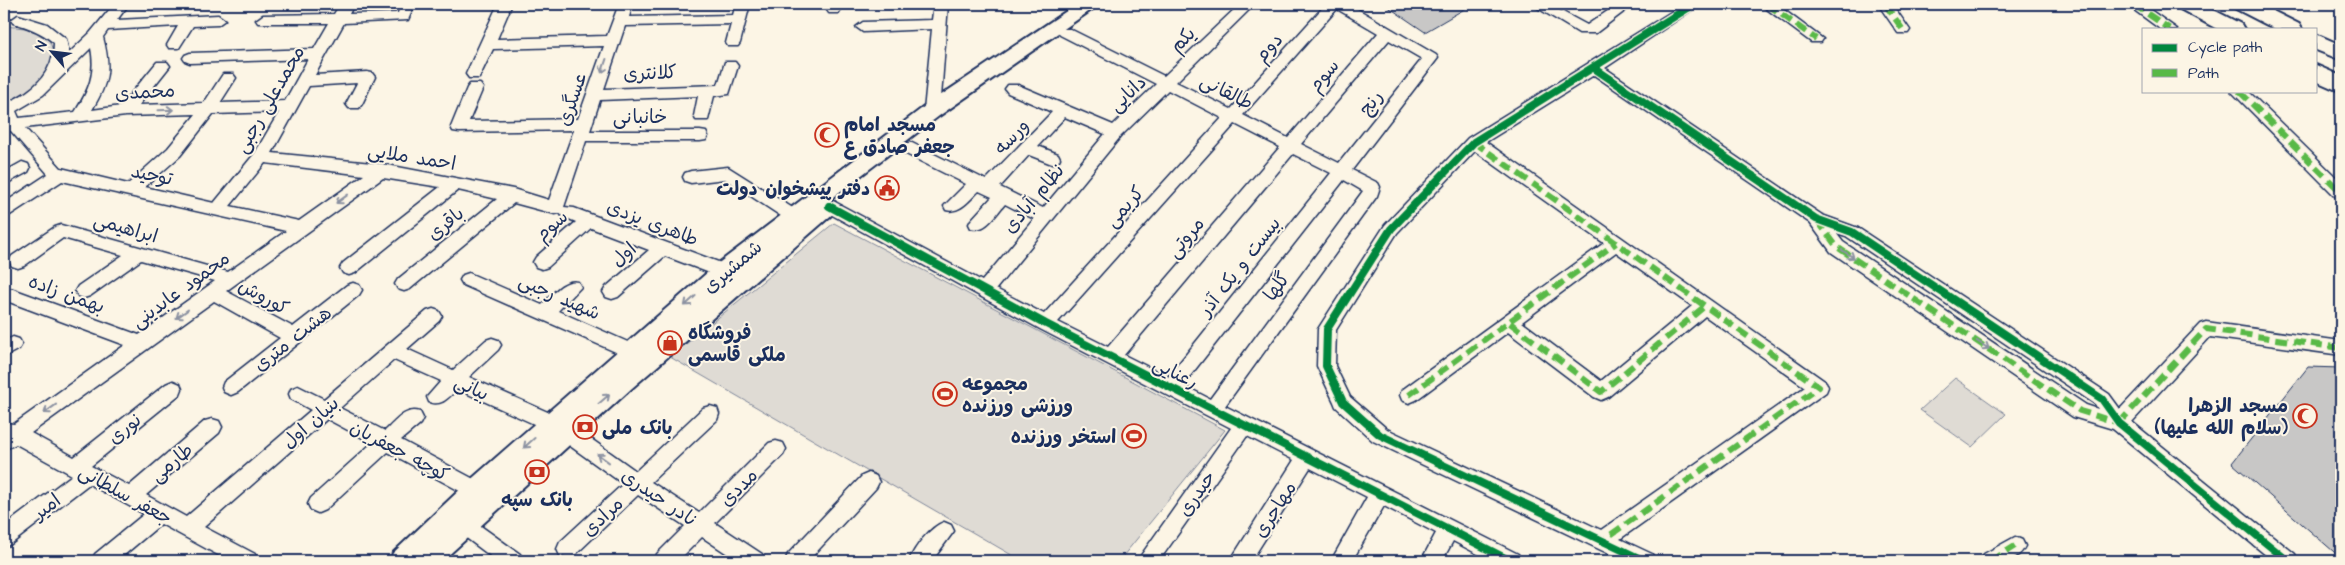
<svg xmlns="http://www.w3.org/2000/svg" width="2345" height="565" viewBox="0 0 2345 565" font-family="'Architects Daughter','Playpen Sans Arabic',sans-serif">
	<rect width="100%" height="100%" fill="#fcf5e5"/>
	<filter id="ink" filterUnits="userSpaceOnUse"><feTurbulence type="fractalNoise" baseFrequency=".02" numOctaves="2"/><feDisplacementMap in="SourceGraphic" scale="10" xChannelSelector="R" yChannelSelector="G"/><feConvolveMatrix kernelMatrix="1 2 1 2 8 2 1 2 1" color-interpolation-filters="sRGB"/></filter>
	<g filter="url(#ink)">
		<path fill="#dfdbd4" stroke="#7d8599" d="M4,26L36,29L49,39L54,54L53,64L43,78L30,90L4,104Z
			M834,223L1225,430L1119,561H1022L670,357Z
			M1955,378L2006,414L1972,447L1920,410Z"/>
		<path fill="#c8c7c6" stroke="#1b2f5e" d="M1384,4H1473L1425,32Z
			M2308,367L2341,368V558L2232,463Z"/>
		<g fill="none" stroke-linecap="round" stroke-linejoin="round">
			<g stroke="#1b2f5e" stroke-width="3">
				<path id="minor" d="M114,4H129L117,20L218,15L225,20L218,25L193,26L179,48H169L167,45L178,26L108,30L103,37C111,68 109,82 92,110L121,106L157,62H167L170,66L139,105L204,103L223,74H233L236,78L220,103L285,101L308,59L190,63L185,61L183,58L185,55L190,53L314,49L329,23H258L256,20L263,15L334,14L340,4H354L349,14L398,13L401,4H415L408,20L344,23L315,75L367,72L372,73L375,77L362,104L359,108H349L346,104L357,83L309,86L272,153L382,164L513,189L549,200L574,130L459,132L453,131L451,127L467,88L470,84H480L483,88L469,121L578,119L604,46L493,49L479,78H469L466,74L498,4H512L497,39L607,36L619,4H633L629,17L733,15L736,4H750L740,43L738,46H728L726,43L731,24L625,26L604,89L718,85L725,62H735L738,66L729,94L714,96L708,120H696L694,116L698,96L600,100L590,131H700L706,132L708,136L706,140L700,141H586L564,207L574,208L729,266L732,271L729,276L723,278L665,256L618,297L612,299L606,297L603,292L606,287L649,250L591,228L548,267L542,269L536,267L533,262L536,257L576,222L562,216L560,213L555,214L514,203L410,289L404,291L398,289L395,284L398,279L497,199L458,190L355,273L349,275L343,273L340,268L343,263L440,187L383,178L226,291L293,327L347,285L353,283L359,285L362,290L359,295L238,392L231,395L224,392L222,387L224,382L280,338L214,301L31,433L74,457L166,384L173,381L180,384L182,389L180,394L91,466L129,486L205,421L212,419L219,421L222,427L219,433L146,495L186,517L311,410L291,399L289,394L291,389L298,386L324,399L427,311L433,309L439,311L442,316L439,321L407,349L453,370L486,340L492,338L498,340L501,345L498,350L469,377L559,417L562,423L560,426L566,424L573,426L636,471L703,408L710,406L717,408L719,414L717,420L651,482L699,513L769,443L776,441L783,443L786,449L783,455L715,523L762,554L765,561H738L702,537L678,561H654L657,554L685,526L638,495L574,556L567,558L560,556L557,549L560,542L623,484L559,438L556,432L558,429L552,431L545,429L457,389C449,397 442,407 429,402L427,397L441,381L394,360L340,408L385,431C395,422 405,407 420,412L423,418L420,424L401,440L483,484L486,490L483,496L476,499L469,496L388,452L325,510L318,513L311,510L308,504L311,498L372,443L327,419L204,527L255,554L258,561H229L161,524L117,561H92L95,554L144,514L89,484L11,544L4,547V526L72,475L16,444L4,450V423L14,424L125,345L4,300V288L13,289L139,335L215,281L141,260L90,296L84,298L78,296L75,291L78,286L123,255L63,238L24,266L18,268L12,266L9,261L12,256L55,227L61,225L228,272L286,231L62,181L10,215L4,217V203L48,174L11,131H4V104C31,93 54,74 54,43C42,32 28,27 13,23L11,20L18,15L47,24L66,39L69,53L90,33ZM91,48C96,74 89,90 75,112L19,118L16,111L43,95ZM279,112L255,153L214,203L145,187L180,156L213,114ZM196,114L168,148L128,184L61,168L25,128L126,116ZM265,163L364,175L299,221L230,206Z
					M828,4H842L839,13H829L827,10Z
					M934,4H948L940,111L938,115H926L924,111L932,29L863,32L856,27L863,22L932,20Z
					M1240,4H1255L1176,82L1231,109L1326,4H1349L1436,55L1438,58L1352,170L1378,183L1380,187L1377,196L1225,406L1518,554L1521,561H1491L1453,541L1442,561H1421L1436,533L1384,506L1352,561H1331L1367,497L1310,468L1251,561H1230L1294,460L1247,436L1159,561H1137L1231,428L1040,329L823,210L821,206L823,202L829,200L835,202L982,281L1034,219L1005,204C996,214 986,233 971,228L969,224L971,220L992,197L979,191C970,199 960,214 946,210L944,206L966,184L900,151L898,147L900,143H912L986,180L1052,112L1008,93L1005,89L1008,85H1018L1113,125L1156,84L1060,35L1058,32L1060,29H1070L1164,76ZM1337,9L1378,33L1288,138L1243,115ZM1389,40L1422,59L1339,163L1301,144ZM1168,90L1222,118L1044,314L996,289L1121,136ZM1065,117L1105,134L1043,208L1000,187L1029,155L1052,164L1058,162L1060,158L1058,154L1038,146ZM1235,124L1280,147L1108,347L1058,322ZM1293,154L1331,173L1168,377L1124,355ZM1344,180L1363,191L1210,399L1183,385Z
					M1531,4H1548L1587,25L1618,4H1634L1596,33H1579Z
					M1684,4H1701L1605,68L1822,215L1858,228L2109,394L2120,409L2200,324L2206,322L2341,341V355L2210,337L2132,422L2295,554L2298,561H2273L2113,429L2073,417L1831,252L1810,223L1594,75L1486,142L1826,382L1828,387L1826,392L1620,539L1652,554L1655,561H1624L1373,441L1336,407L1334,402L1317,366L1318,329L1385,225L1468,138ZM1475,151L1604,243L1402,390L1400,395L1402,400L1409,403L1416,400L1508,332L1594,397L1601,400L1608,397L1705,316L1805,387L1601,530L1387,429L1350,397L1335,366L1336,330L1397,233ZM1836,233L1846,236L2095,404L2098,409L2086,405L1843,242ZM1616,252L1692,306L1601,381L1522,322Z
					M1760,4H1776L1823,39L1821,42H1811Z
					M1878,4H1892L1910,30L1908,33H1898Z
					M2126,4H2142L2177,29H2160Z
					M2231,91H2248L2341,182V198L2335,196Z
					M22,162L28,164L30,168L28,172L4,185V172Z
					M728,167L799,212L801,216L799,220L793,222L787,220L725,179L691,183L685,181L683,177L685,173L691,171Z
					M469,273L542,305C552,295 564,278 578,282L581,287L558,311L639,347L642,352L639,357L633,359L627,357L463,285L460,280L463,275Z
					M13,337L19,339L22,344L19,349L4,357V341Z
					M869,473L876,476L879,482L876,488L808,561H785L788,554L862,476Z
					M464,516L471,519L520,554L523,561H497L457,531L454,525L457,519Z
					M944,522L951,525L954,531L932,561H909C914,548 930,527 944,522Z
					M2015,537L2022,540L2025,546C2017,564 1998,561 1981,561L1984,554Z"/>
			</g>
			<g stroke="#1b2f5e" stroke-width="4">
				<path id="major" d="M1077,4H1097L1094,8L939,116L829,200L835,202L838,207L835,212L632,388L442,561H390L393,553L467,483L716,265L925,106Z"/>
			</g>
			<g stroke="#1b2f5e" stroke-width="4">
				<path id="highway" d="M2177,4H2202L2241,24L2244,29H2217L2180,9Z
					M2233,4H2259L2299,24L2302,29H2275L2236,9Z
					M2316,34L2341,45V60L2316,50Z
					M2316,65L2341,76V92L2316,81Z"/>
			</g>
			<use href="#minor" fill="#fcf5e5" fill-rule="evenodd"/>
			<use href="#major" fill="#fcf5e5" fill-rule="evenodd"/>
			<use href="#highway" fill="#fcf5e5" fill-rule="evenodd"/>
			<path stroke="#58b947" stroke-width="6" stroke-dasharray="12 6" stroke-linecap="butt" d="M1767,4L1816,39
				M1885,4L1903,30
				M2133,4L2170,29
				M2239,91L2341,192
				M1474,142L1819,387L1602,541
				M1817,220L1837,247L2080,411L2119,423
				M1510,323L1601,392L1705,306
				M1409,395L1616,243
				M2119,423L2206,329L2341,348
				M1991,561L2015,546"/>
			<g stroke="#fcf5e5" stroke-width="11">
				<path id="cycleway" d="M1594,68L1816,219L1852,232L2102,399L2119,423L2288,561
					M829,206L1046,324L1511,561
					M1645,561L1380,435L1343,402L1326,366L1327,329L1391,229L1474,142L1694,4"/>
			</g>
			<use href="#cycleway" stroke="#00873e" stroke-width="8"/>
		</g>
		<defs><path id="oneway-shaft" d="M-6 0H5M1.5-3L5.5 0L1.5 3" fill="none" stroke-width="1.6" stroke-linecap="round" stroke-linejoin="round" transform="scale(1.25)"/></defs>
		<g stroke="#8c92a2">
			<use href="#oneway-shaft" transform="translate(604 66) rotate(109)"/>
			<use href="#oneway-shaft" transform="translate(166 110) rotate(-2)"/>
			<use href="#oneway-shaft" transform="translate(342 199) rotate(144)"/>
			<use href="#oneway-shaft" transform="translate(1848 254) rotate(34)"/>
			<use href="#oneway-shaft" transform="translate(690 301) rotate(138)"/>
			<use href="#oneway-shaft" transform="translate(182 314) rotate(144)"/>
			<use href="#oneway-shaft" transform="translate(1983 345) rotate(34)"/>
			<use href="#oneway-shaft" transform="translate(604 399) rotate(-41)"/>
			<use href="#oneway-shaft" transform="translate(50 409) rotate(144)"/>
			<use href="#oneway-shaft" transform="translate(529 443) rotate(138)"/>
			<use href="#oneway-shaft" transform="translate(603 458) rotate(-144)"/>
		</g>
	</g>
	<defs>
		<g id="mosque-ring" transform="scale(1.25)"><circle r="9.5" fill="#fcf5e5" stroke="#c8321e" stroke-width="1.5"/><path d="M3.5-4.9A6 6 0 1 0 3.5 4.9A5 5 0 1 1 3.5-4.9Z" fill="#c8321e"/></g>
		<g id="civic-ring" transform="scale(1.25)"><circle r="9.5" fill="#fcf5e5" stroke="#c8321e" stroke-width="1.5"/><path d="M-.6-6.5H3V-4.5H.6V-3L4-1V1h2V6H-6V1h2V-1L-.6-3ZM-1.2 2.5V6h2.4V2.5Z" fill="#c8321e"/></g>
		<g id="shop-ring" transform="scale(1.25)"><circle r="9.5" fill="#fcf5e5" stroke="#c8321e" stroke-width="1.5"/><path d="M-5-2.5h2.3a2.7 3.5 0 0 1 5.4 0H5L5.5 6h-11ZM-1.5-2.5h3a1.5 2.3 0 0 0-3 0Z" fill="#c8321e"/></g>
		<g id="stadium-ring" transform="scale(1.25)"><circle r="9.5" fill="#fcf5e5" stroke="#c8321e" stroke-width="1.5"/><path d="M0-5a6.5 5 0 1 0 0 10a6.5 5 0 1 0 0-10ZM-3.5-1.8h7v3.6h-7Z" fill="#c8321e"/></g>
		<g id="bank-ring" transform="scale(1.25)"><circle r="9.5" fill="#fcf5e5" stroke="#c8321e" stroke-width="1.5"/><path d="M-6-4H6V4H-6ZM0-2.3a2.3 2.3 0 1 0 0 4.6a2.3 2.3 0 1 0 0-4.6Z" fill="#c8321e"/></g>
	</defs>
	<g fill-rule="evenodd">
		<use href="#mosque-ring" x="827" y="135"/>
		<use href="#civic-ring" x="887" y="188"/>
		<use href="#shop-ring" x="670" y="343"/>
		<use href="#stadium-ring" x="945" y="394"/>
		<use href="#mosque-ring" x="2305" y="416"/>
		<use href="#bank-ring" x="585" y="427"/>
		<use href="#stadium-ring" x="1134" y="436"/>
		<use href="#bank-ring" x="537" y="472"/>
	</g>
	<g text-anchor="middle" stroke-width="4" stroke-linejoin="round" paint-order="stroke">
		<g font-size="19" fill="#1b2f5e" stroke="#fcf5e5">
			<text transform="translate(1182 39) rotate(-44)" y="7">یکم</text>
			<text transform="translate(1268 47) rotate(-48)" y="7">دوم</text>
			<text transform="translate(650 72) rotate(-2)" y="7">کلانتری</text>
			<text transform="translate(1323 75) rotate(-50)" y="7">سوم</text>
			<text transform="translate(145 91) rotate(-3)" y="7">محمدی</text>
			<text transform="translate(1227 91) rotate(27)" y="7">طالقانی</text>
			<text transform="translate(1127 93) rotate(-44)" y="7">دانایی</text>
			<text transform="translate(269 99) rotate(-60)" y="7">محمدعلی رجبی</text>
			<text transform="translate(571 99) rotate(-71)" y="7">عسگری</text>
			<text transform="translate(1370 102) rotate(-52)" y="7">رنج</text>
			<text x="640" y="123">خانبانی</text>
			<text transform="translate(1011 136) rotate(-46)" y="7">ورسه</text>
			<text transform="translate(412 156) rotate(9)" y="7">احمد ملایی</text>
			<text transform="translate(152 174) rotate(12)" y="7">توحید</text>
			<text transform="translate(1033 198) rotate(-50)" y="7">نظام آبادی</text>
			<text transform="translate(1124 206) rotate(-48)" y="7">کریمی</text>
			<text transform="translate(653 222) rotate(21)" y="7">طاهری یزدی</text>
			<text transform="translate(445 223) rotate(-39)" y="7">باقری</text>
			<text transform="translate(551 225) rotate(-41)" y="7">سوم</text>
			<text transform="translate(126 227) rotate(16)" y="7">ابراهیمی</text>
			<text transform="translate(1185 237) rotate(-50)" y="7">مروتی</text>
			<text transform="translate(623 254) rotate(-41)" y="7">اول</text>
			<text transform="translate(732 266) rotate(-40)" y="7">شمشیری</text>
			<text transform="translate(1239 266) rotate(-52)" y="7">بیست و یک آذر</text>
			<text transform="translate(1276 286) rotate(-54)" y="7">گلها</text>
			<text transform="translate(180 289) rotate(-36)" y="7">محمود عابدینی</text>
			<text transform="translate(67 293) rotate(20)" y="7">بهمن زاده</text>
			<text transform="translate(264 296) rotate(29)" y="7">کوروش</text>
			<text transform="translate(560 296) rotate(24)" y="7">شهید رجبی</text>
			<text transform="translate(292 338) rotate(-38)" y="7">هشت متری</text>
			<text transform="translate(1176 372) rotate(27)" y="7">رعنایی</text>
			<text transform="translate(472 387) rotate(25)" y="7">بیانی</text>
			<text transform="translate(310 422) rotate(-41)" y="7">بنیان اول</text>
			<text transform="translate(124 428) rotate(-39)" y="7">نوری</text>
			<text transform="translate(400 450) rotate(28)" y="7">کوچه جعفریان</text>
			<text transform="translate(171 462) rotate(-40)" y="7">طارمی</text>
			<text transform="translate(738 487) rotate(-45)" y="7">مددی</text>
			<text transform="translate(1196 493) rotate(-55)" y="7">حیدری</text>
			<text transform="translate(126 494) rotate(29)" y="7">جعفر سلطانی</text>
			<text transform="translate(660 497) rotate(34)" y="7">نادر حیدری</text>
			<text transform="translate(46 506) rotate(-37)" y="7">امیر</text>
			<text transform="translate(1274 509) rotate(-57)" y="7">مهاجری</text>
			<text transform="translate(602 516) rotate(-43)" y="7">مرادی</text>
		</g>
		<g font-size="19" font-weight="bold" fill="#1b2f5e" stroke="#fcf5e5" text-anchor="start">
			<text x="844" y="131">مسجد امام<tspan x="844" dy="22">جعفر صادق ع</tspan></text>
			<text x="870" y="195" text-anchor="end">دفتر پیشخوان دولت</text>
			<text x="688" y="339">فروشگاه<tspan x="688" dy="22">ملکی قاسمی</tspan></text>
			<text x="962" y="390">مجموعه<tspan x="962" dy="22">ورزشی ورزنده</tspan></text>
			<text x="2288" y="412" text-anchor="end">مسجد الزهرا<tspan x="2288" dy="22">(سلام الله علیها)</tspan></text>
			<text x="602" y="434">بانک ملی</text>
			<text x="1116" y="443" text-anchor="end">استخر ورزنده</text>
			<text x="537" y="506" text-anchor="middle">بانک سپه</text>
		</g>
	</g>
	<rect width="2345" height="565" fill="none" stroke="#fcf5e5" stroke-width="20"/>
	<rect x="10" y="10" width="2325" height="545" fill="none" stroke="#1b2f5e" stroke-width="2" filter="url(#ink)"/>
	<rect x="2142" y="28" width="175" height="65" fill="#fcf5e5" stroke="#a2a6af"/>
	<rect x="2152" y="44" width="25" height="8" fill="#00873e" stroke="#a2a6af"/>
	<text x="2188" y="52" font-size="15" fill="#1b2f5e">Cycle path</text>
	<rect x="2152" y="69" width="25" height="8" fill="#58b947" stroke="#a2a6af"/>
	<text x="2188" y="78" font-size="15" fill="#1b2f5e">Path</text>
	<g transform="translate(52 52) rotate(298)" stroke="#fcf5e5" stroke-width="4" paint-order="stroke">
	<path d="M0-4L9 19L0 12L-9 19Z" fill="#1b2f5e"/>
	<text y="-8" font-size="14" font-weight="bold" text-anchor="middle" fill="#1b2f5e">N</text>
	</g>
</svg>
